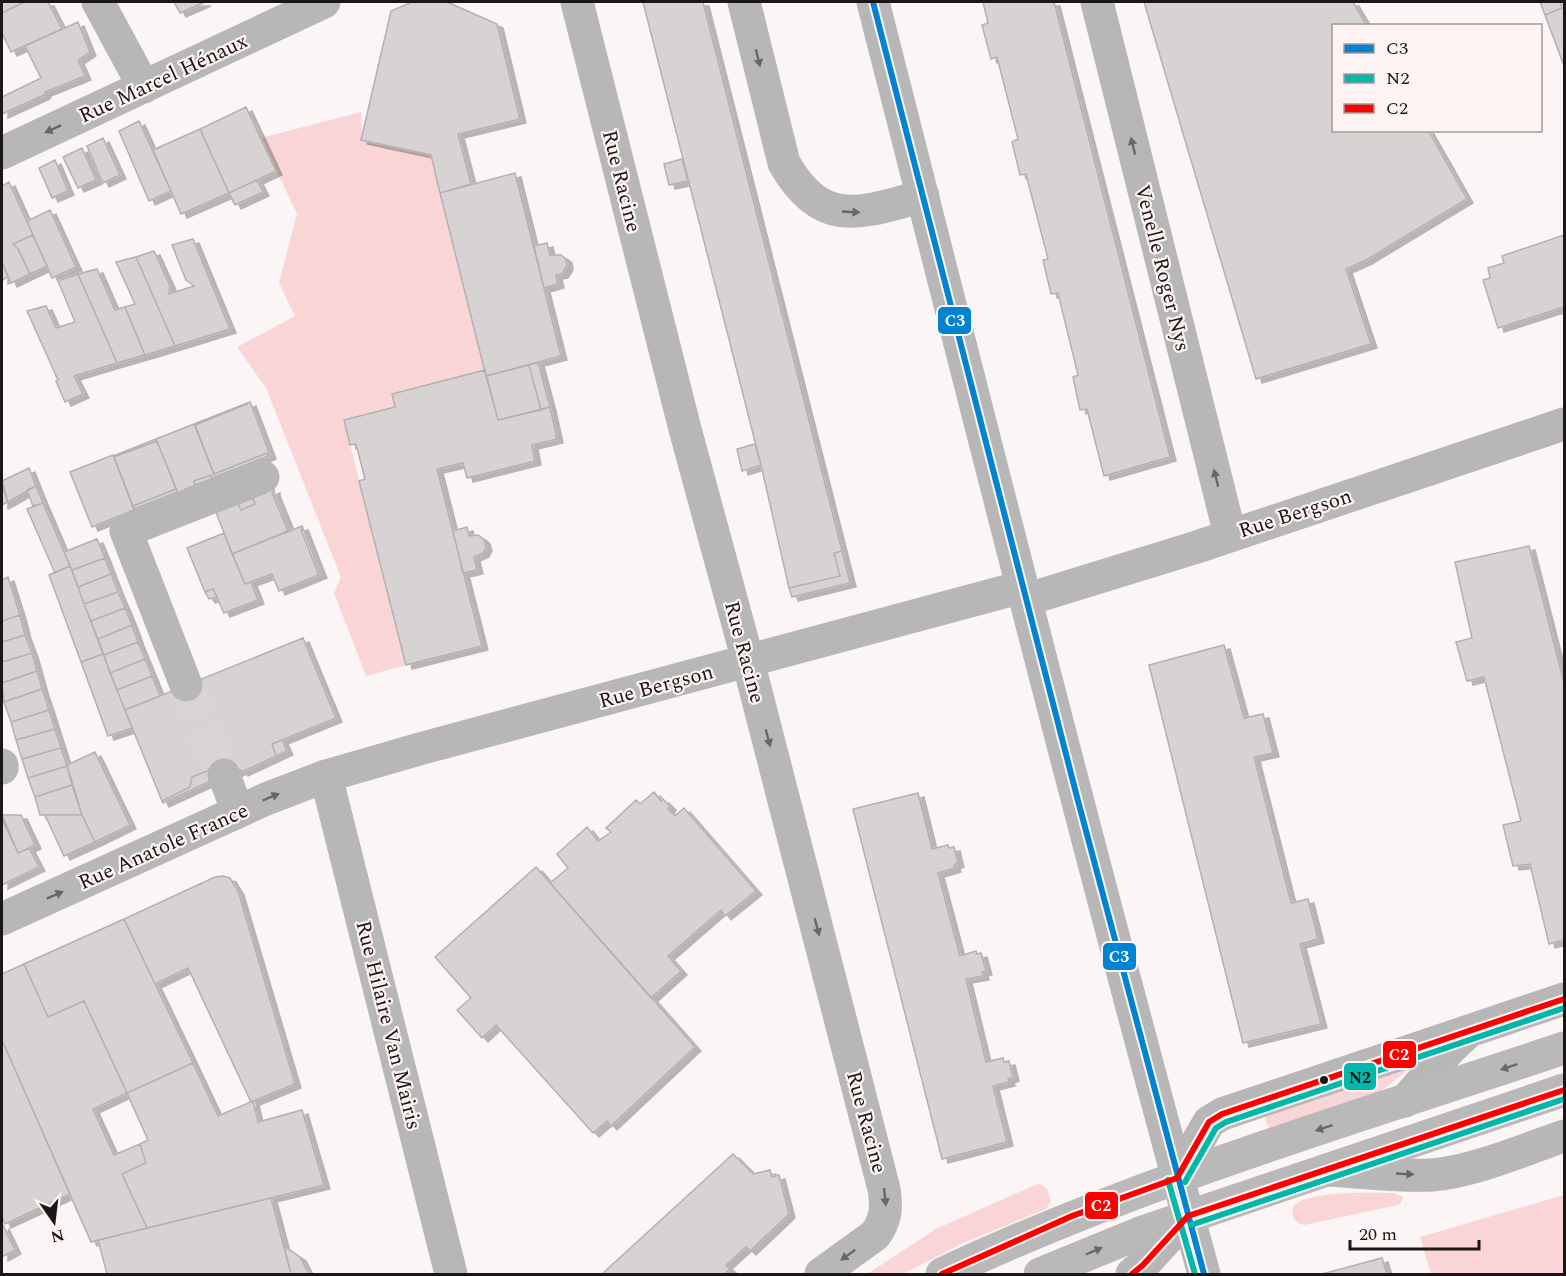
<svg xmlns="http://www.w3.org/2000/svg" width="1566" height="1276" viewBox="0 0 1566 1276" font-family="Spectral,serif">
	<defs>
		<filter id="shadow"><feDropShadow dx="6" dy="4" stdDeviation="0" flood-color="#0004"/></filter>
	</defs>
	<rect width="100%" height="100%" fill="#fbf5f5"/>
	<path fill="#f9d5d7" d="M361,112L362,140L431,155L485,370L392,394L395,407L344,420L406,665L366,676L334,593L341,577L266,388L237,347L295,316L279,283L297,214L261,138Z
		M1418,1062L1376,1095L1269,1129L1263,1111Z
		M1040,1184L1047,1189L1051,1201L1046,1209L963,1243L903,1274H867L936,1229L1035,1185Z
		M1394,1193L1403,1197L1401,1203L1398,1205L1304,1225C1295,1223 1291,1216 1293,1207C1305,1190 1372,1193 1394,1193Z
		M1564,1195V1274H1431L1420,1237Z"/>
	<path fill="#d8d3d3" stroke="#b5b0b0" stroke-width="1.5" filter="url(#shadow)" d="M2,2H24L2,13Z
		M24,2H48L62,29L11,52L2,33V13Z
		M174,2H205L180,13Z
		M412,2H447L497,24L520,119L458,134L471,184L440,193L431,155L361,140L391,11Z
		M643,2H703L842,551L834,553L840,576L789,588L761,465Z
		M983,2H1054L1170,457L1104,476L1087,409L1080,410L1073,377L1078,375L1058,293L1051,294L1043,260L1048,259L1026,174L1020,175L1012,142L1018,139L997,57L991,59L982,25L988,23Z
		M1144,2H1353L1367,26H1334V130H1428L1467,199L1366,260L1346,269L1371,344L1256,379Z
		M1540,2H1560L1562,8L1545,15Z
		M1560,2H1564V66L1545,15L1562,8Z
		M78,22L90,52L78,60L85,76L45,92L44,95L2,114V97L41,78L25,46Z
		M246,107L276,171L229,193L200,129Z
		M139,121L171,191L149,201L119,131Z
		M200,129L229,193L181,214L153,150Z
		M103,138L120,175L103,183L87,146Z
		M82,148L96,180L78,188L63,157Z
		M682,159L688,181L669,185L664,164Z
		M55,160L68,191L52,198L39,168Z
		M515,173L561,356L486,376L440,193Z
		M257,180L263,192L235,205L229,193Z
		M9,182L33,235L13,244L18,249L30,274L11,283L2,262V186Z
		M50,210L76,267L52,278L27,221Z
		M33,235L47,266L30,274L18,249L13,244Z
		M1564,235V307L1498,328L1483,280L1490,278L1488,268L1504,263L1502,256Z
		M193,239L230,329L175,346L136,257L154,251L170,286L169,294L194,286L186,280L172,245Z
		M547,243L550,255H561L566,259L567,266L562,274L556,275L558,284L544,288L534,246Z
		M136,257L175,346L145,355L125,307L135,304L116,262Z
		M2,262L8,277L2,280Z
		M97,269L115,310L125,307L145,355L117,363L78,274Z
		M78,274L117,363L74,376L83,394L65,402L56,381L58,380L27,311L46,306L56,328L75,322L58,281Z
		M538,362L550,407L541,410L529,365Z
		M529,365L541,410L498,420L486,376Z
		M485,370L498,420L550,407L557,439L532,445L535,461L467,478L463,463L437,469L482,646L406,665L359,481L365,479L356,444L350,445L344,420L395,407L392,394Z
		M250,402L270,455L268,456L267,453L214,474L195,425Z
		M247,403V404L195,425L194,424Z
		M194,424L215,477L212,479L211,475L194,481L195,485L178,493L156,439Z
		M156,439L157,441L114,457L113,456Z
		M157,441L176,489L133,506L114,457Z
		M755,444L761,465L742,471L737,449Z
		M267,453L268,456L215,477L214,474Z
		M113,455L134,510L92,527L70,472Z
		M29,468L36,486L8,502L2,481Z
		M211,475L212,479L195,485L194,481Z
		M2,485L8,502L2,505Z
		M36,486L43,503L33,506L27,490Z
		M176,489L178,492L134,509L133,506Z
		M274,489V492L272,493L288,531L232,554L216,512L238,504L241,510L255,504L253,498Z
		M274,492L290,531H288L272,493Z
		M253,498L255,504L241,510L238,504Z
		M43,503L70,566L55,573L27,509Z
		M302,526L303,528L301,530L318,573L320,572L321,574L279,591L272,574L245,584L232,554Z
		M467,527L469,536L478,535L481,537L484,540L486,547L483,553L474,557L477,570L463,573L453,531Z
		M303,528L320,572L318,573L301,530Z
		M224,533L245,584L251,582L258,600L224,613L213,589L205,592L187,548Z
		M97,539L105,558L72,570L64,552Z
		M1529,546L1564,683V940L1549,944L1530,864L1513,866L1503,825L1521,821L1484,677L1467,681L1456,642L1472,638L1455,562Z
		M842,551L850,583L792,597L789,588L840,576L834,553Z
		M105,558L111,574L78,587L72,570Z
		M70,566L103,654L81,662L49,575Z
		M111,574L118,592L84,604L78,587Z
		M8,577L20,615L2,621V580Z
		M213,589L217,597L209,599L205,592Z
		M118,592L125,608L91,621L84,604Z
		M125,608L132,625L98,639L91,621Z
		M20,615L25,635L2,642V621Z
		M132,625L138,642L104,655L98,639Z
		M25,635L32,653L2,662V642Z
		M303,638L336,718L272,744L276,756L242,772L241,770L230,775L217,767L192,777L190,787L162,801L125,710Z
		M138,642L145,659L110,673L104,655Z
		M1224,645L1244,718L1263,714L1273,753L1254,757L1291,903L1308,899L1318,939L1300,944L1321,1024L1243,1043L1149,665Z
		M32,653L37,671L2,683V662Z
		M103,654L132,728L108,736L81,662Z
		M145,659L152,676L117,690L110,673Z
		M37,671L42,689L4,702L2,683Z
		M152,676L160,696L125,710L117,690Z
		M42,689L49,710L11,722L4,702Z
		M49,710L55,729L16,740L11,722Z
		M55,729L61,748L22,759L16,740Z
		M282,740L287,751L276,756L272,744Z
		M61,748L67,766L28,778L22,759Z
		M95,752L130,825L95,842L82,815L67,765Z
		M67,766L72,785L35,797L28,778Z
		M217,767L213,780L163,803L162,801L190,787L192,777Z
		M72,785L82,815H40L35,797Z
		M654,792L661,801L663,799L670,806L668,809L675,816L684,808L756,891L725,916L721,910L668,956L681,971L651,998L550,883L568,868L557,854L587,827L598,841L611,832L606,828L636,800L640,804Z
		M918,793L932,849L948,845L949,848L954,847L958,863L954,865L955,868L938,873L960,956L976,951L977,954L981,953L986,971L982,972L983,976L966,979L986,1062L1003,1058L1004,1062L1009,1061L1013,1077L1008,1079L1009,1082L993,1086L1007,1142L942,1159L853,809Z
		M2,815H21L35,845L18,853Z
		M45,815H82L95,842L64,856Z
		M2,819L18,853L29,848L39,867L2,885Z
		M536,867L695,1047L611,1126L607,1121L593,1133L496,1025L482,1038L457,1010L471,998L435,957Z
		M223,876L230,878L238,891L295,1084L251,1102L188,968L155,984L124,919L215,877Z
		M124,919L193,1063L127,1093L84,1001L48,1017L24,964Z
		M24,964L48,1017L84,1001L127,1093L93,1109L114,1155L140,1144L146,1163L122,1174L147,1228L91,1242L2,1040V974Z
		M2,1040L70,1194L5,1224L2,1217Z
		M193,1063L218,1116L253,1101L258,1122L302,1110L324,1185L147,1228L122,1174L146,1163L140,1144L148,1140L127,1093Z
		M733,1154L753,1174L770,1170L772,1177L779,1175L789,1214L750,1251L746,1247L726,1265L730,1269L724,1274H602Z
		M271,1198L291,1274H107L98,1240Z
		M3,1225L15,1250L2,1257V1226Z
		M284,1246L300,1257L309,1274H291Z
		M1382,1258L1387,1274H1322Z"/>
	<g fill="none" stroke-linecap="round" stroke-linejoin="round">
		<path stroke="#dad4d4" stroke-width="33" stroke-dasharray="33 16" stroke-linecap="butt" d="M186,685L224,775"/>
		<path stroke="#b6b7b6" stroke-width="33" d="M98,2L144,87
			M577,2L685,429L748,661L884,1189C887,1207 886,1220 875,1235L821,1274
			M744,2L784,163C822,230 861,213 923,196
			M873,2C981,426 1088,851 1204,1274
			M1097,2L1230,535
			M2,153L324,2
			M1025,600L1197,547L1564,424
			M186,685L126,531L263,477
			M2,765V768
			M224,775L238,812
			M326,776L451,1274
			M2,919L266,799L326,776L423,748L1022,587
			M1405,1101L1450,1049L1465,1035
			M1327,1170C1362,1172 1398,1177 1432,1175C1472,1172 1526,1149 1564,1136
			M1177,1178L1209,1122L1222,1114L1564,999
			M1132,1274L1143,1265L1188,1216"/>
		<path stroke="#bab9b9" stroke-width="33" d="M942,1274C1142,1180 1355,1118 1564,1048
			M1040,1274L1140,1233L1564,1090"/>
		<g stroke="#fdf3f3" stroke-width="10">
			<path id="bus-1" d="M873,2L1077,797L1204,1274"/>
		</g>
		<g stroke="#fdf3f3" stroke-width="10">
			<path id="bus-2" d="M1168,1180L1195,1274
				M1185,1182L1216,1128L1226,1122L1564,1008
				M1191,1225L1564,1099"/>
		</g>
		<g stroke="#fdf3f3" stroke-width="10">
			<path id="bus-3" d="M942,1274L1072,1216L1177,1178L1209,1122L1222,1114L1564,999
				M1132,1274L1143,1265L1188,1216L1564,1090"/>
		</g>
		<use href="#bus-1" stroke="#0083d1" stroke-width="6"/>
		<use href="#bus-2" stroke="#00b8aa" stroke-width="6"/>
		<use href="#bus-3" stroke="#fe0000" stroke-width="6"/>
	</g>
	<defs><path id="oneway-solid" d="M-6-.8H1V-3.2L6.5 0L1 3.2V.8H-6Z" transform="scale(1.5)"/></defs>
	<g fill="#696666">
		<use href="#oneway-solid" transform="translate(758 58) rotate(76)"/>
		<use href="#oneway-solid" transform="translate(53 129) rotate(155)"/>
		<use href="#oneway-solid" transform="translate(1133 146) rotate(-104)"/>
		<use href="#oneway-solid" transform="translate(851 212) rotate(3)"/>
		<use href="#oneway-solid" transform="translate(1216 478) rotate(-104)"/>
		<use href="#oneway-solid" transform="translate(768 738) rotate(75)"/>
		<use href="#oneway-solid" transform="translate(271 797) rotate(-23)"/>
		<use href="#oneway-solid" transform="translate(55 895) rotate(-24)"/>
		<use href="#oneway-solid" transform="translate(817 927) rotate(75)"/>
		<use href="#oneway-solid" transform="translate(1405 1174) rotate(3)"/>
		<use href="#oneway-solid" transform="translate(885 1197) rotate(84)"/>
		<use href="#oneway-solid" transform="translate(848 1255) rotate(144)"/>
	</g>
	<g fill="#6b6868">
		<use href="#oneway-solid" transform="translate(1509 1067) rotate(162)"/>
		<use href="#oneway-solid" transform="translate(1324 1128) rotate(162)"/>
		<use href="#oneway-solid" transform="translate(1094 1251) rotate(-23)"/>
	</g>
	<circle fill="#1c1616" stroke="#fdf3f3" stroke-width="2" cx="1324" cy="1080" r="5"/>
	<g text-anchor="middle" stroke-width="4.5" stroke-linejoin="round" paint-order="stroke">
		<g font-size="21" fill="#1c1616" stroke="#fdf3f3">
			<text transform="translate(163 78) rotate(-25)" y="7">Rue Marcel Hénaux</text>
			<text transform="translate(622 181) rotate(76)" y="7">Rue Racine</text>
			<text transform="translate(1163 268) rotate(76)" y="7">Venelle Roger Nys</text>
			<text transform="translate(1295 513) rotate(-18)" y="7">Rue Bergson</text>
			<text transform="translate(745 652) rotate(75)" y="7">Rue Racine</text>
			<text transform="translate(656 686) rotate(-15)" y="7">Rue Bergson</text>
			<text transform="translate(163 846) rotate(-24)" y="7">Rue Anatole France</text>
			<text transform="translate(389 1025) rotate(76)" y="7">Rue Hilaire Van Mairis</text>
			<text transform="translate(867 1122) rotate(75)" y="7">Rue Racine</text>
		</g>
	</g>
	<g stroke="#fdf3f3" stroke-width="2">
		<rect x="937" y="306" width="35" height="29" rx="6" fill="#0083d1"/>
		<rect x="1102" y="942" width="35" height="29" rx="6" fill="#0083d1"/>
		<rect x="1382" y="1040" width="35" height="29" rx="6" fill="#fe0000"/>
		<rect x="1343" y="1062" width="34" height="29" rx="6" fill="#00b8aa"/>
		<rect x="1084" y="1191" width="35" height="29" rx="6" fill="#fe0000"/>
	</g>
	<g font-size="16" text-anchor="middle" font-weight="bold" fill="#fff">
		<text x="955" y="326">C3</text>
		<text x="1119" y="962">C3</text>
		<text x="1399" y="1060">C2</text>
		<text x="1101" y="1211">C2</text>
	</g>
	<g font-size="16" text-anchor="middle" font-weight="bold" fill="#111">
		<text x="1360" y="1083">N2</text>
	</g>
	<rect width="1566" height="1276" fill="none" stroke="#1c1616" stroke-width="6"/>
	<rect x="1332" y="24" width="210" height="108" fill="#fdf3f3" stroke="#a39b9b" stroke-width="1.5"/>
	<rect x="1344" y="44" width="30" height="9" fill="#0083d1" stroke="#a39b9b" stroke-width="1.5"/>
	<text x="1386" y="54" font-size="18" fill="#1c1616">C3</text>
	<rect x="1344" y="74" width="30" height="9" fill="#00b8aa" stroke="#a39b9b" stroke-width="1.5"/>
	<text x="1386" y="84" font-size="18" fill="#1c1616">N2</text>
	<rect x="1344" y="104" width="30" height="9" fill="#fe0000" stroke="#a39b9b" stroke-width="1.5"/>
	<text x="1386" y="114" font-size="18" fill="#1c1616">C2</text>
	<g transform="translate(54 1222) rotate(166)" stroke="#fdf3f3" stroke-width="4.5" paint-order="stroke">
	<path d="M0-4.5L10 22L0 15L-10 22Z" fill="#1c1616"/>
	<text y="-9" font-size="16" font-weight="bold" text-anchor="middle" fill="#1c1616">N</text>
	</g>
	<path d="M1350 1240v9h129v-9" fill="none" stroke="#1c1616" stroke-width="3"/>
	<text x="1359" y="1240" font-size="18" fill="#1c1616" stroke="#fdf3f3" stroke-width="4.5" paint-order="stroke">20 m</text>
</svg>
